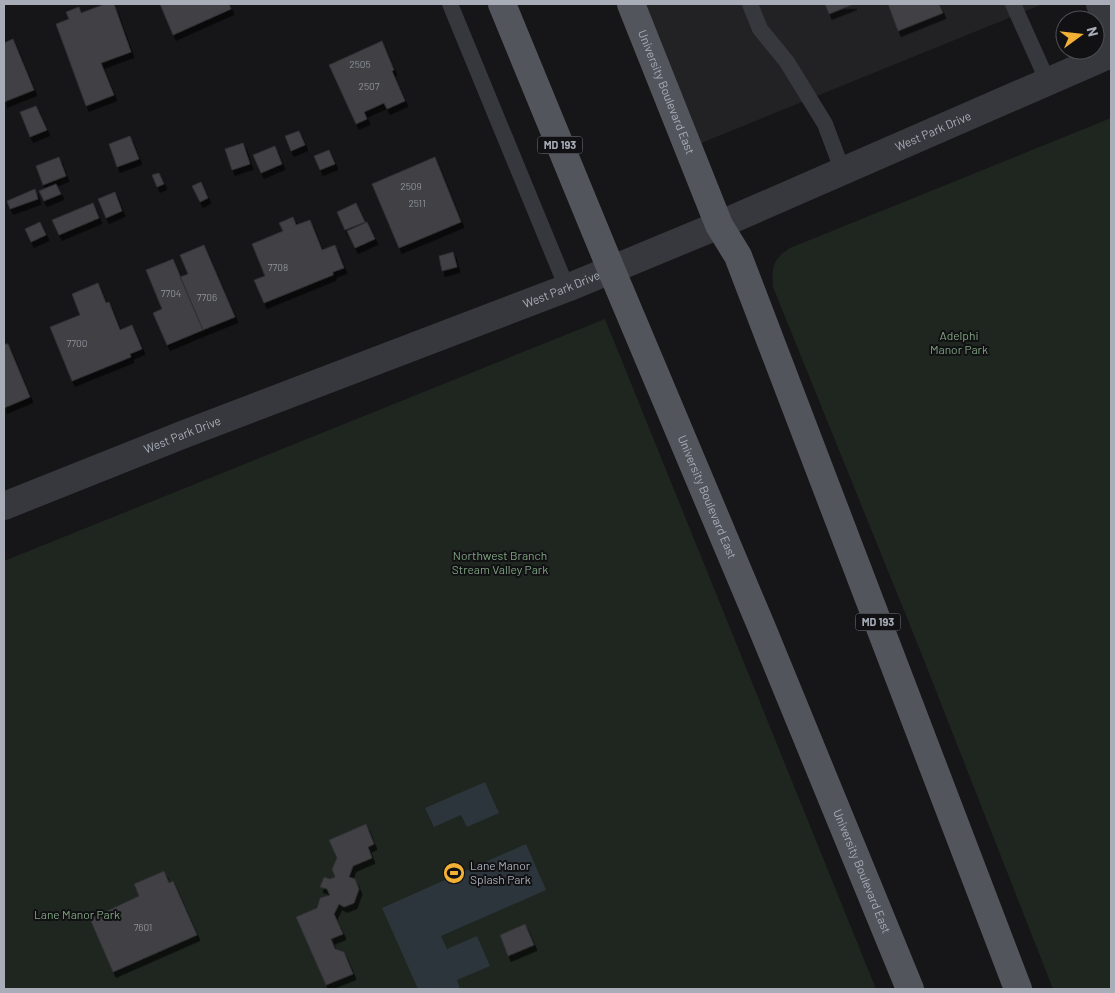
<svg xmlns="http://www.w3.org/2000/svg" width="1115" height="993" viewBox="0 0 1115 993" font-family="Barlow,sans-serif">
	<defs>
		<filter id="shadow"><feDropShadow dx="3" dy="5.5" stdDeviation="0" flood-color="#0009"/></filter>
	</defs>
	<rect width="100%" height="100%" fill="#161618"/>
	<path fill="#222225" d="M642,4H1043L699,144Z"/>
	<path fill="#1e261f" d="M1111,118V989H1053L920,650L773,287C772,267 772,260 790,248Z
		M605,319L876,989H4V561Z"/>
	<path fill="#2c353c" d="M485,782L499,813L467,827L461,815L434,827L425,808Z
		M526,844L546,890L441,936L447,949L477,936L490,966L457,980L460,989H418L382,908Z"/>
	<path fill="#404145" stroke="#303034" filter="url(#shadow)" d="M105,4H114L131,52L101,63L114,95L86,106L56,24L69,19L66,12L79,7L81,13Z
		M160,4H229L231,9L173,35Z
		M825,4H854L829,14Z
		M888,4H939L943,13L898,31Z
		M13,39L34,90L4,102V43Z
		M382,41L394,70L392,71L405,101L387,109L384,103L364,112L367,119L356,124L329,65Z
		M36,106L47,130L30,137L20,112Z
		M299,131L305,145L291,151L285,136Z
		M130,136L139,159L117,167L109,144Z
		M243,143L250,164L232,170L225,149Z
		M275,146L282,164L261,173L253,155Z
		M329,150L335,164L320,170L314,156Z
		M59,157L66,176L43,185L36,166Z
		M435,157L461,222L399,248L372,184Z
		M159,173L164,184L157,187L152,175Z
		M201,182L208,198L200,202L192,186Z
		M56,184L61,194L44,201L39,191Z
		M35,189L38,199L10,209L7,201Z
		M115,192L122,211L106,218L98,199Z
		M93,203L99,218L59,235L52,220Z
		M356,203L365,222L345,230L337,212Z
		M293,217L296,225L310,220L322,250L335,245L344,268L333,272V275L264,303L254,280L265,276L252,244L283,231L279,223Z
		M40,222L46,235L31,242L25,229Z
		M367,222L375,239L355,248L347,231Z
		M204,245L235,317L203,330L180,277L188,274L180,255Z
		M453,252L457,267L442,271L439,256Z
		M173,259L203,330L167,345L153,313L162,309L146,270Z
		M98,283L106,303L109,302L120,330L132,325L142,349L130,354L131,357L72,381L50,327L80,315L72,294Z
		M4,344H8L30,397L4,408Z
		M366,824L374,844L368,847L372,858L353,866L349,877L355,879L359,889L354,903L344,907L339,904L334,914L343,934L331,939L335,949L344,952L353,974L326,985L296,917L317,908L320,898L330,895L327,889L320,887L324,877L330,879L335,877L332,869L337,858L329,840Z
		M164,871L169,883L173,881L197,935L113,972L90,919L139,896L134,884Z
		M525,924L534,945L508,956L500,935Z"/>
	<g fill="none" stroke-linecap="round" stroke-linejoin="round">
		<path stroke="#37383d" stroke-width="16" d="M450,4L567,288
			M750,4L760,29L787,62L825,124L843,172
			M1013,4L1048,82"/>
		<g stroke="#37383d" stroke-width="28">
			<path d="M1100,4L1111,32"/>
			<path id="s1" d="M4,506L182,435L567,288L719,225L1111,54"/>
		</g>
		<g stroke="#53555c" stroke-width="28">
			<path id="s2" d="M502,4L611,269L762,628L910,989"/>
			<path id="s3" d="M631,4L719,225L738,256L1018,989"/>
		</g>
	</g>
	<defs>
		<g id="stadium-disc" transform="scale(1.125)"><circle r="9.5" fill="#f2b134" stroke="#111113"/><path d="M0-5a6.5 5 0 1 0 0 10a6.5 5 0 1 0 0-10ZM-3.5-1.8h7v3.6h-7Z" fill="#111"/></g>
	</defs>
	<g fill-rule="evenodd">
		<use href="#stadium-disc" x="454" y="873"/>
	</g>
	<g text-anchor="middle" stroke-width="4" stroke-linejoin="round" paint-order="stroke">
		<g font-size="10" fill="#8e929b">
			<text x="360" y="68">2505</text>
			<text x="369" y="90">2507</text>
			<text x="411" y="190">2509</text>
			<text x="417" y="207">2511</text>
			<text x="278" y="271">7708</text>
			<text x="171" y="297">7704</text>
			<text x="207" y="301">7706</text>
			<text x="77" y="347">7700</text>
			<text x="143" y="931">7601</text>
		</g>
		<g fill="#111113" stroke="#7b7e86" stroke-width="1">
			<rect x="537.5" y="136.5" width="45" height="17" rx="4"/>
			<rect x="855.5" y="613.5" width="45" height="17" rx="4"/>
		</g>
		<g font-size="11" font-weight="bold" fill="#a8adb8">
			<text x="560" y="149">MD 193</text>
			<text x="878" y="626">MD 193</text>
		</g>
		<g font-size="12" fill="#a8adb8" stroke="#111113">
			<text dy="4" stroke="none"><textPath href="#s3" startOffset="95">University Boulevard East</textPath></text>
			<text dy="4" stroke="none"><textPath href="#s1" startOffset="1002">West Park Drive</textPath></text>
			<text dy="4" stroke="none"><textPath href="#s1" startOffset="598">West Park Drive</textPath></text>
			<text dy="4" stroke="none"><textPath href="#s1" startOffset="192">West Park Drive</textPath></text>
			<text dy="4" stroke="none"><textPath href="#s2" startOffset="534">University Boulevard East</textPath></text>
			<text dy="4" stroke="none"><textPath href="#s2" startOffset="939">University Boulevard East</textPath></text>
		</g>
		<g font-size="12" fill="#7fa381" stroke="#111113">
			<text x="959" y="340">Adelphi<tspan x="959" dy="14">Manor Park</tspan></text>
			<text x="500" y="560">Northwest Branch<tspan x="500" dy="14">Stream Valley Park</tspan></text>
			<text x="77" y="919">Lane Manor Park</text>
		</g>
		<g font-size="12" fill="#a8adb8" stroke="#111113" text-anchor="start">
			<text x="470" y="870">Lane Manor<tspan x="470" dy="14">Splash Park</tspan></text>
		</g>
	</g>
	<rect width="1115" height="993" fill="none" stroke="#a8adb8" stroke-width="10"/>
	<g transform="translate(1080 35) rotate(75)"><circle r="24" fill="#111113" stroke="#4d4f55"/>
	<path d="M0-4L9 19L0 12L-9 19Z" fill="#f2b134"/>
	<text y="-8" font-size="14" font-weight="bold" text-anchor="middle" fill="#a8adb8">N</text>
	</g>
</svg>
